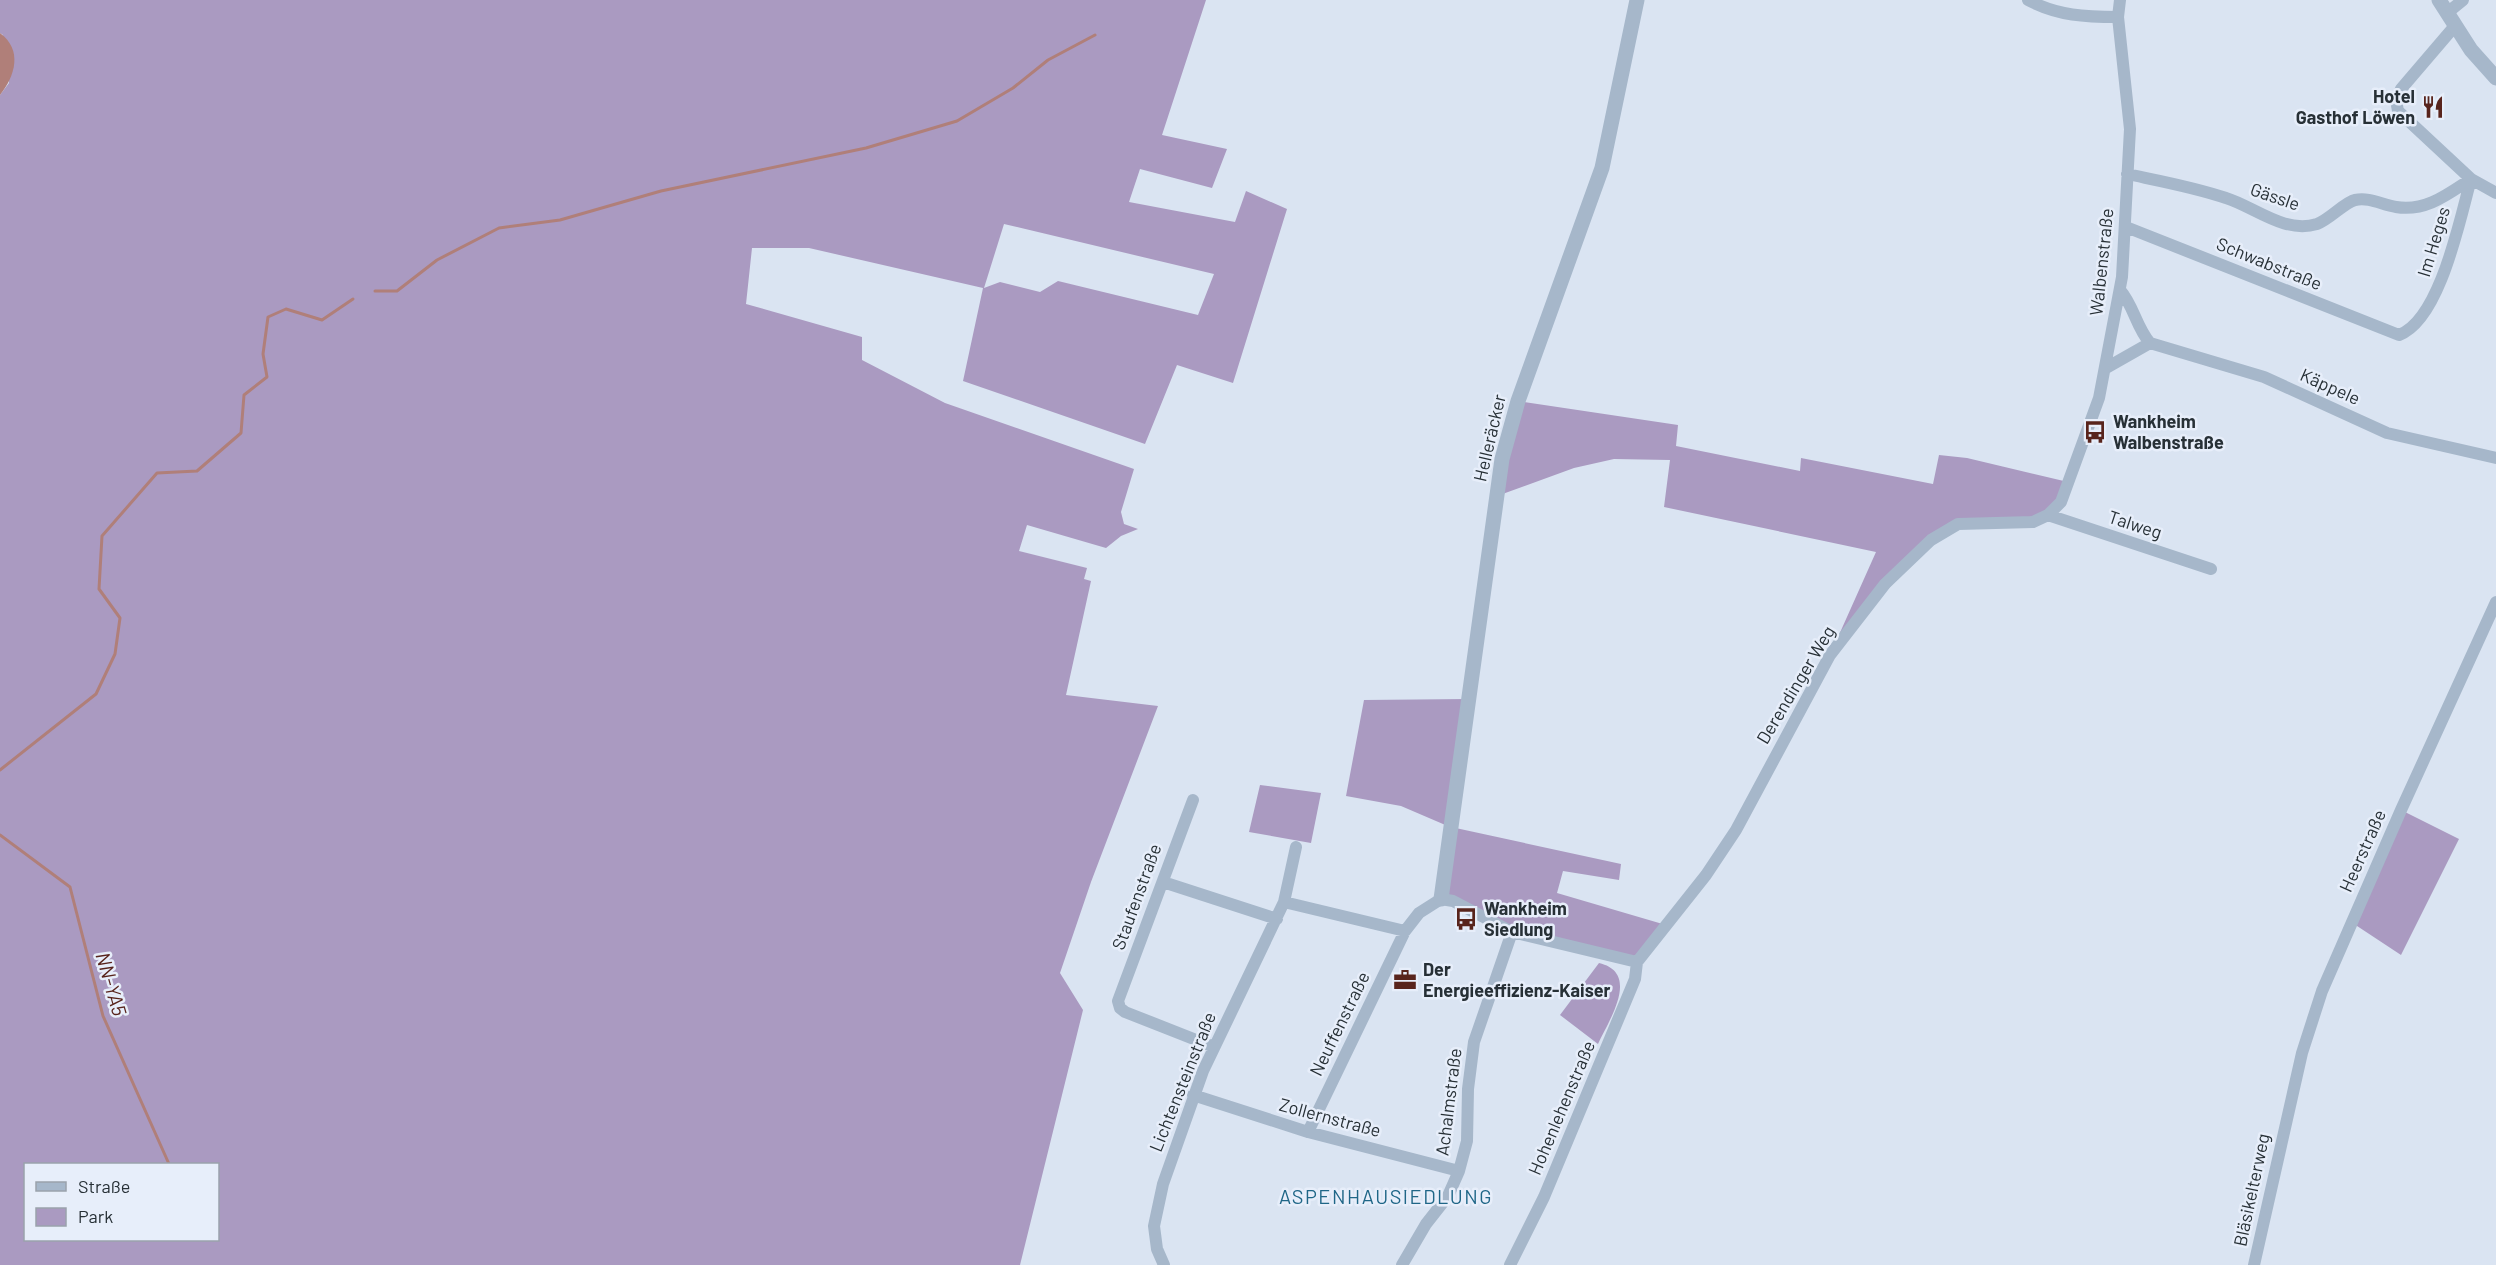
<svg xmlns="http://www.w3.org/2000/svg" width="2496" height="1265" viewBox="0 0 2496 1265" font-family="Barlow,sans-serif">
	<rect width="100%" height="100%" fill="#dae4f2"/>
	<path fill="#aa9ac1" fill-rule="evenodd" d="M0,0H1206L1162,135L1227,149L1212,188L1140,169L1129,202L1235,222L1246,191L1287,209L1233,383L1177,365L1145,444L963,381L983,288L809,248H752L746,304L862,337V360L945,403L1134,469L1121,512L1124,524L1138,529L1121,536L1106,548L1027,525L1019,551L1087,568L1084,579L1091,581L1066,695L1158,706L1091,882L1060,973L1083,1010L1020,1265H0V95L9,83L3,35L0,33ZM1004,224L1214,274L1198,315L1058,281L1040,292L1000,282L984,288ZM26,1164H218V1240H26Z
		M1518,401L1678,425L1676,446L1800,471L1801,458L1933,484L1939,455L1967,458L2068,482L2048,515L1959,524L1931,540L1830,655L1876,552L1664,507L1670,460L1614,459L1574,468L1497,496Z
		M1468,699L1451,827L1621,864L1619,880L1563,871L1557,893L1666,925L1637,962L1512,932L1441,899L1450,827L1401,806L1346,796L1364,700Z
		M1260,785L1321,793L1311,843L1249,832Z
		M2401,810L2459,839L2401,955L2351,922Z
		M1599,963C1641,973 1609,1020 1598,1044L1560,1015Z"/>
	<path fill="#b07f79" d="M0,33C23,50 15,76 0,95Z"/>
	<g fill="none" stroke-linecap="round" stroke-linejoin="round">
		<path stroke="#b07f79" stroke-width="3" d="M375,291H397L437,260L499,228L560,220L661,191L866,148L957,121L1013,88L1048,60L1095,35
			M0,770L96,694L115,654L120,618L99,589L102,536L157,473L197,471L241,433L244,395L267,377L263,354L268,317L286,309L322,320L353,299
			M0,835L70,887L103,1016L169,1164"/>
		<path stroke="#a6b7ca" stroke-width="12" d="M2028,0C2058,16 2086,17 2118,17
			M2447,13L2463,0
			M2454,27L2401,89L2396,100L2398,111L2471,179L2496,193
			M2127,174C2160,181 2194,187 2226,198C2255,207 2284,234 2317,224C2329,220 2345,202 2355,200C2370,197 2382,205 2396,207C2426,212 2448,194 2471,179
			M2126,227L2399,335C2440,320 2460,219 2471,179
			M2120,290C2134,306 2136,327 2150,343L2264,377L2387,433L2496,458
			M2106,368L2150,343
			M2048,515L2211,569
			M1193,800L1118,1001L1120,1008L1125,1012L1214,1047
			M1163,882L1277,919
			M1284,902L1405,931
			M1637,962L1706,875L1736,830L1830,655L1885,584L1931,540L1958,524L2033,522L2048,515L2061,502L2099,398L2122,277L2130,129L2118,17L2120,0
			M1193,1095L1308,1132L1459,1171
			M1308,1132L1405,931L1419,913L1441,899L1453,901L1512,932L1637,962
			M1164,1265L1157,1249L1154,1226L1163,1184L1203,1071L1284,902L1296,847
			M1402,1265L1426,1224L1448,1196L1459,1171L1467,1141L1468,1089L1474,1042L1512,932
			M1510,1265L1544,1197L1635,979L1637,962
			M2254,1265L2302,1053L2322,991L2401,810L2496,602"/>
		<path stroke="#a6b7ca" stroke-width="15" d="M2439,0L2471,50L2496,78
			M1441,899L1502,459L1518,401L1602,168L1637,0"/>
	</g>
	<defs>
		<g id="restaurant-bare" transform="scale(1.8)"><path d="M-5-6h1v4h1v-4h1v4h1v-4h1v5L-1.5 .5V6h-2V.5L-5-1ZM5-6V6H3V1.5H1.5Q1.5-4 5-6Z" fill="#58241c" stroke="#e7eefa" stroke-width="2.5" paint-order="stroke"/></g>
		<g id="bus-bare" transform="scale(1.8)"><path d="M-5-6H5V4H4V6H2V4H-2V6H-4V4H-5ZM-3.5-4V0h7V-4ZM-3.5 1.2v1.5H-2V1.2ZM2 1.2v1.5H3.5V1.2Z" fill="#58241c" stroke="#e7eefa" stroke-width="2.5" paint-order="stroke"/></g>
		<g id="office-bare" transform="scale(1.8)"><path d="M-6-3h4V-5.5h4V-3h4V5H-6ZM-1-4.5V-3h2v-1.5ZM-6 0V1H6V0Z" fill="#58241c" stroke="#e7eefa" stroke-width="2.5" paint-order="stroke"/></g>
	</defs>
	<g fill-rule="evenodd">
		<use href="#restaurant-bare" x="2433" y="107"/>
		<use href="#bus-bare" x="2095" y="432"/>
		<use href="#bus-bare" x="1466" y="919"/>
		<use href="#office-bare" x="1405" y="980"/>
	</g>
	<g text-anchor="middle" stroke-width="5" stroke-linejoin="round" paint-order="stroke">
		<g font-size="18" font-weight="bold" fill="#273036" stroke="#e7eefa" text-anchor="start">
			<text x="2415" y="103" text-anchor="end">Hotel<tspan x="2415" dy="21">Gasthof Löwen</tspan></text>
			<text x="2113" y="428">Wankheim<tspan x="2113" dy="21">Walbenstraße</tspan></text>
			<text x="1484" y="915">Wankheim<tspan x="1484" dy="21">Siedlung</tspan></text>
			<text x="1423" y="976">Der<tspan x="1423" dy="21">Energieeffizienz-Kaiser</tspan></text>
		</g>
		<g font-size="18" fill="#273036" stroke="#e7eefa">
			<text transform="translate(2275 197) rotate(19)" y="6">Gässle</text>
			<text transform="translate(2434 242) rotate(-73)" y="6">Im Heges</text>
			<text transform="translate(2102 262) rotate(-84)" y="6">Walbenstraße</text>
			<text transform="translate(2269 264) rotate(22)" y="6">Schwabstraße</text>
			<text transform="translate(2330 387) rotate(24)" y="6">Käppele</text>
			<text transform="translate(1490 438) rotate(-77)" y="6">Helleräcker</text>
			<text transform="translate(2135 525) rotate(18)" y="6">Talweg</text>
			<text transform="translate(1796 685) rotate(-59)" y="6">Derendinger Weg</text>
			<text transform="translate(2363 851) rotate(-66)" y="6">Heerstraße</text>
			<text transform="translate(1137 897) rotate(-70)" y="6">Staufenstraße</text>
			<text transform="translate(1340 1024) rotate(-64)" y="6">Neuffenstraße</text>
			<text transform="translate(1183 1082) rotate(-68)" y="6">Lichtensteinstraße</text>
			<text transform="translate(1449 1102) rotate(-83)" y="6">Achalmstraße</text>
			<text transform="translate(1562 1108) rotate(-67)" y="6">Hohenlehenstraße</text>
			<text transform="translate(1330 1118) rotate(15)" y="6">Zollernstraße</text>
			<text transform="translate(2252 1190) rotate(-78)" y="6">Bläsikelterweg</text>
		</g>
		<g font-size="20" font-style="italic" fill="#58241c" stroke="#e7eefa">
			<text transform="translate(111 984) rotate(74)" y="7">NN-YA5</text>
		</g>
		<g font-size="20" letter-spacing="1.5" fill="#1f6687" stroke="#e7eefa">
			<text x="1386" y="1204">ASPENHAUSIEDLUNG</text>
		</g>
	</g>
	<rect x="24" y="1163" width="195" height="78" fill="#e7eefa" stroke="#9aa2ac" stroke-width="1.5"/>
	<rect x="36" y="1182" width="30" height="9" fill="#a6b7ca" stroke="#9aa2ac" stroke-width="1.5"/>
	<text x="78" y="1193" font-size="18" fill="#273036">Straße</text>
	<rect x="36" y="1208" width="30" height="18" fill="#aa9ac1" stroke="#9aa2ac" stroke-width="1.5"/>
	<text x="78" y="1223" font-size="18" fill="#273036">Park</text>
</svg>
